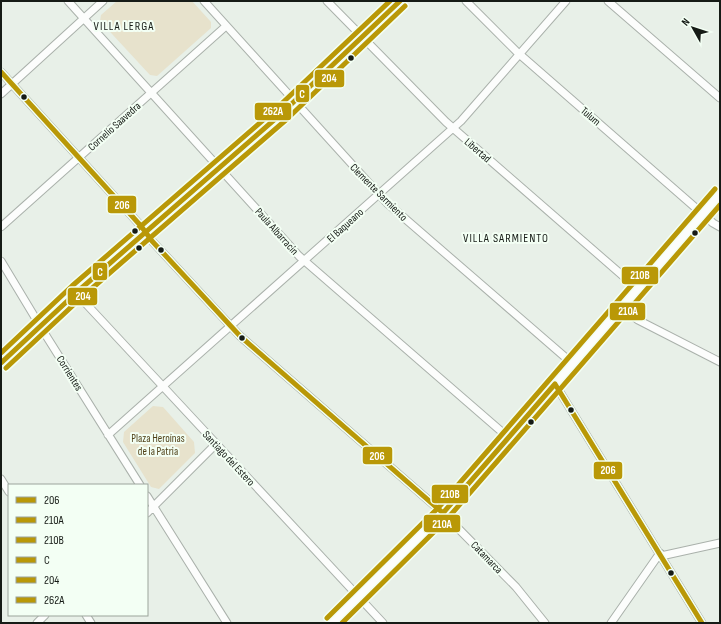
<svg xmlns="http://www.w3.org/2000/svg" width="721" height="624" viewBox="0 0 721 624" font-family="'Sofia Sans Condensed',sans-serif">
	<rect width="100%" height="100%" fill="#e8f0e8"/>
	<path fill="#e7e2cc" d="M117,1H192L211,22V28L157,76L150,75L100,21L101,15Z
		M153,406L163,407L194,442L195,453L159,489L151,487L123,442L124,432Z"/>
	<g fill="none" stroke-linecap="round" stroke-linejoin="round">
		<g stroke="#aab1ab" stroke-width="9">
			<path id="minor" d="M68,1L299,256L509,438
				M204,1L387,203L573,364
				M327,1L446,122L638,289
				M466,1L517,52L713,223L720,227
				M608,1L720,98
				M1,72L141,226L152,241L240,336L443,513L516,587L545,623
				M1,94L103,1
				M1,227L226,26
				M1,261L45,334L140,485
				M76,293L383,623
				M622,307L638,320L720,362
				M555,384L702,623
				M108,435L461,121L566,1
				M1,479L9,492
				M147,496L227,623
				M147,513L216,444
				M661,556L720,543
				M86,615L91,623
				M37,623L45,615
				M611,623L660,553"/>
		</g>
		<g stroke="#aab1ab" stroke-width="11">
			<path id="tertiary" d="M332,623L443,513L720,194"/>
		</g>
		<g stroke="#aab1ab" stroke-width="12">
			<path id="secondary" d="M1,363C66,297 139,239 209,178C275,122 338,62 400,1"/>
		</g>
		<use href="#minor" stroke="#fcfdfc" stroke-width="7"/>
		<use href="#tertiary" stroke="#fcfdfc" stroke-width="9"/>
		<use href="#secondary" stroke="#fcfdfc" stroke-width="10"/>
		<g stroke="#f3fff4" stroke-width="8">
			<path id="bus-1" d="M1,72L141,226L152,241L240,336L443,513L555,384L702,623"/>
		</g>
		<g stroke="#f3fff4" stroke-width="8">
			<path id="bus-2" d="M342,623L448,518L720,205"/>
		</g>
		<g stroke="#f3fff4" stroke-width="8">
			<path id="bus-3" d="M327,618L438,508L715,189"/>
		</g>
		<g stroke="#f3fff4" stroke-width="8">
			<path id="bus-4" d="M1,363L77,292L282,113L400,1"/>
		</g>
		<g stroke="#f3fff4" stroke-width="8">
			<path id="bus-5" d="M6,368L82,297L287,119L405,6"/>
		</g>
		<g stroke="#f3fff4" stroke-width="8">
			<path id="bus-6" d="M1,353L72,286L277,108L390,1"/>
		</g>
		<use href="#bus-1" stroke="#b99807" stroke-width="5"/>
		<use href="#bus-2" stroke="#b99807" stroke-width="5"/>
		<use href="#bus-3" stroke="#b99807" stroke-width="5"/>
		<use href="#bus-4" stroke="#b99807" stroke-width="5"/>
		<use href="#bus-5" stroke="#b99807" stroke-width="5"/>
		<use href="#bus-6" stroke="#b99807" stroke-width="5"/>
	</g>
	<g fill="#161b16" stroke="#f3fff4" stroke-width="1.5">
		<circle cx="351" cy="58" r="3.5"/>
		<circle cx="24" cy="97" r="3.5"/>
		<circle cx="135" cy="231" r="3.5"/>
		<circle cx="695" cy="233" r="3.5"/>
		<circle cx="139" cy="248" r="3.5"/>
		<circle cx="161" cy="250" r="3.5"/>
		<circle cx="242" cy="338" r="3.5"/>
		<circle cx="571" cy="410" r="3.5"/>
		<circle cx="531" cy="422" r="3.5"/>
		<circle cx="671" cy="573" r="3.5"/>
	</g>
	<g text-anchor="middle" stroke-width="4" stroke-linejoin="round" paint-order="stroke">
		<g font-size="11" fill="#161b16" stroke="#f3fff4">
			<text transform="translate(591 116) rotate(41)" y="4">Tulum</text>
			<text transform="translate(114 126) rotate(-42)" y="4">Cornelio Saavedra</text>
			<text transform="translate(478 150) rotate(41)" y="4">Libertad</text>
			<text transform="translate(379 192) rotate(45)" y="4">Clemente Sarmiento</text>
			<text transform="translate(345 225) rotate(-42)" y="4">El Baqueano</text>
			<text transform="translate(277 231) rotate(48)" y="4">Paula Albarracín</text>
			<text transform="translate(70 373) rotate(58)" y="4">Corrientes</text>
			<text transform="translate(229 458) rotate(47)" y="4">Santiago del Estero</text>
			<text transform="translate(487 557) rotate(46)" y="4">Catamarca</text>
		</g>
		<g font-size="11" fill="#4e3f16" stroke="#f3fff4">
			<text x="158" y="442">Plaza Heroínas<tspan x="158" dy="13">de la Patria</tspan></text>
		</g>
		<g font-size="12" letter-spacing="1" fill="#161b16" stroke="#f3fff4">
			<text x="124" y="30">VILLA LERGA</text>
			<text x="506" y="242">VILLA SARMIENTO</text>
		</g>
	</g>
	<g stroke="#f3fff4" stroke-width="1.5">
		<rect x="314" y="69" width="31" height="19" rx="4" fill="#b99807"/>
		<rect x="295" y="84" width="15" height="19" rx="4" fill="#b99807"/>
		<rect x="254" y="102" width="38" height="19" rx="4" fill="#b99807"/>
		<rect x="107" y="195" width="30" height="19" rx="4" fill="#b99807"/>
		<rect x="92" y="262" width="16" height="19" rx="4" fill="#b99807"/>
		<rect x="621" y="266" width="38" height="19" rx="4" fill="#b99807"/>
		<rect x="67" y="287" width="31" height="19" rx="4" fill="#b99807"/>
		<rect x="609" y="302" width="37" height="19" rx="4" fill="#b99807"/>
		<rect x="362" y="446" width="31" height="19" rx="4" fill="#b99807"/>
		<rect x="593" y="461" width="30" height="19" rx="4" fill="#b99807"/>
		<rect x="431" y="484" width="38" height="20" rx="4" fill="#b99807"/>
		<rect x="423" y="514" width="38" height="19" rx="4" fill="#b99807"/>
	</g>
	<g font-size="11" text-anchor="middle" font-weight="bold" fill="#fff">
		<text x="329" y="82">204</text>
		<text x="302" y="98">C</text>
		<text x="273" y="115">262A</text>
		<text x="122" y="209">206</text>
		<text x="100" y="276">C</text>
		<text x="640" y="279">210B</text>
		<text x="83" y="300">204</text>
		<text x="628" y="315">210A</text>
		<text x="377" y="460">206</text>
		<text x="608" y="474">206</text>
		<text x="450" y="498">210B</text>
		<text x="442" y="528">210A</text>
	</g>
	<rect width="721" height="624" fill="none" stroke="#161b16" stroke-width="4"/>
	<rect x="8" y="484" width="140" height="132" fill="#f3fff4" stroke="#9ba49b"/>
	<rect x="16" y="497" width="20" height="6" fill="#b99807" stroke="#9ba49b"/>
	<text x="44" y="504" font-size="12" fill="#161b16">206</text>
	<rect x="16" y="517" width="20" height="6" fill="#b99807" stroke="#9ba49b"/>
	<text x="44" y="524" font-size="12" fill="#161b16">210A</text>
	<rect x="16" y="537" width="20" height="6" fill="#b99807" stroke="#9ba49b"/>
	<text x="44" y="544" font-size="12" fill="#161b16">210B</text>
	<rect x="16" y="557" width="20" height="6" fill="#b99807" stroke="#9ba49b"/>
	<text x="44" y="564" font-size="12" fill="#161b16">C</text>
	<rect x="16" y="577" width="20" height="6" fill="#b99807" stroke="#9ba49b"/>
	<text x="44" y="584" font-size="12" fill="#161b16">204</text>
	<rect x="16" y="597" width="20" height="6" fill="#b99807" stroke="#9ba49b"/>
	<text x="44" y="604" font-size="12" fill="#161b16">262A</text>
	<g transform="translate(693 28) rotate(309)" stroke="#f3fff4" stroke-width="3" paint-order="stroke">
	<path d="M0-3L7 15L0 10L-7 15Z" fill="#161b16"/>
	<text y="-6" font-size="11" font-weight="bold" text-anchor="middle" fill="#161b16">N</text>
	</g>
</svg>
